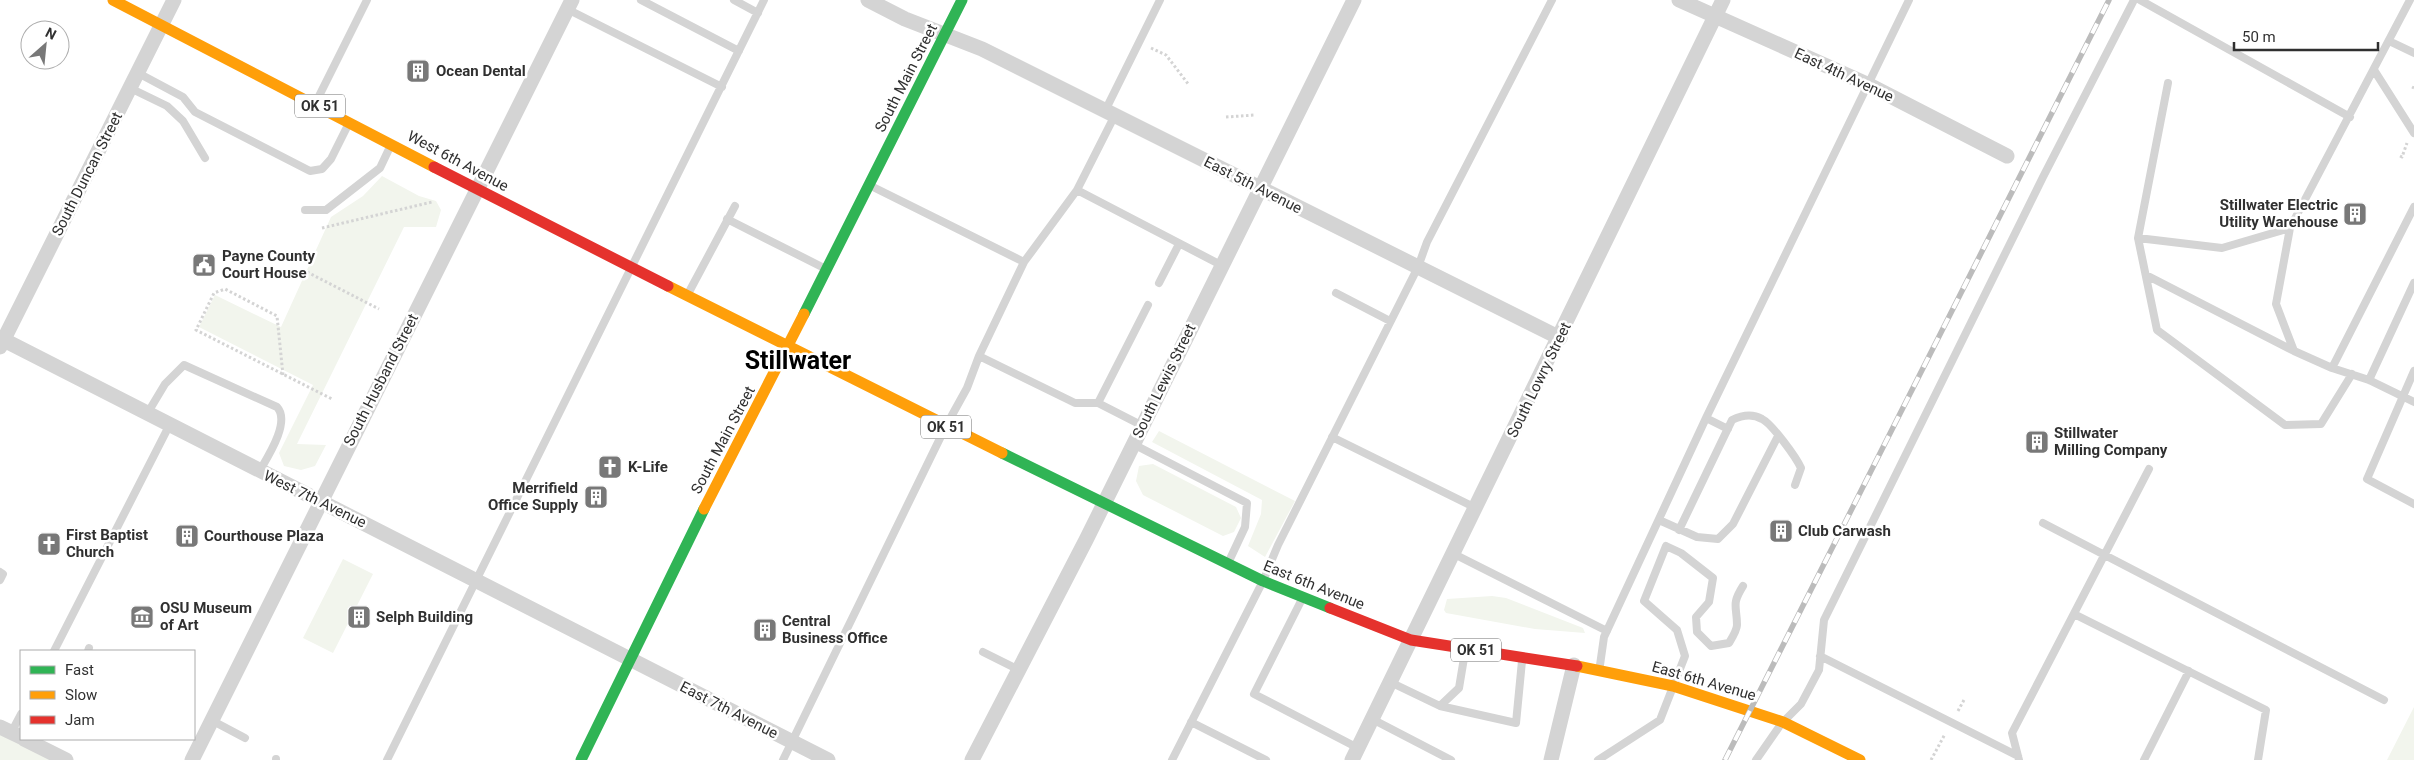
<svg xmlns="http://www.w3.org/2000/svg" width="2414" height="760" viewBox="0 0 2414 760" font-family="Roboto,sans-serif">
	<rect width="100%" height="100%" fill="#fff"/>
	<path fill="#f2f5ed" d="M382,176L419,196L436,201L441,210L436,227H404L297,444L326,445L315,466L301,470L284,466L279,453L313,385L199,327L215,295L281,327L331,217L363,196Z
		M1159,431L1295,501L1265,557L1248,546L1261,514L1262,500L1152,442Z
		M1153,464L1236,507L1241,518L1234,532L1223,536L1143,495L1136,481L1139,466Z
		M343,559L373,574L333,653L303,638Z
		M1492,596L1506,598L1583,628L1585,633L1535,629L1446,613L1444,610L1447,599Z
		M2414,707V760H2387Z
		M0,728L62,760H0Z"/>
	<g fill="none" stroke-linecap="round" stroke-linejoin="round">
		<path stroke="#d4d4d4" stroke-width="3" stroke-dasharray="2.5 2.5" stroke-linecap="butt" d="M1151,48L1166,55L1189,85
			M2412,87L2414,88
			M1226,117L1255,115
			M2400,156L2402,157L2407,143
			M322,228L432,202
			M307,272L379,309
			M283,375L277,316L225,289L214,293L196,330L332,399
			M1958,711L1965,698
			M1931,760L1945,734"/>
		<path stroke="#d4d4d4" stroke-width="8" d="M641,0L739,51
			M734,0L758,13
			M2140,0L2350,117
			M2410,0L2290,228L2276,304L2294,351L2332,368L2369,380L2414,402
			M567,9L722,87
			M2389,41L2414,53
			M2374,70L2414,133
			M138,73L183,97L195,112L310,171L322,169L331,159L347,127
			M2168,83L2138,238L2157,330L2285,425L2321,424L2352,374
			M130,88L167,106L183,121L205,158
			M317,100L367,0
			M1105,111L1160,0
			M871,186L1024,262
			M1077,190L1221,265
			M305,210H326L380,168L389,149
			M727,219L826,269
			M2138,238L2222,248L2290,228
			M2146,275L2294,351
			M1159,283L1179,244
			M689,292L735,206
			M1336,293L1390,321
			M979,356L1075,403H1098L1143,426
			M2332,368L2414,207
			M2414,371L2367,479L2414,504
			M2369,380L2414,283
			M1098,403L1148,305
			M147,414L165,384L184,365L277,407C291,422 267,458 259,472
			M1706,418L1728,429
			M1332,437L1476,508
			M1133,444L1247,503L1245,527L1230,559
			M1659,520L1697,537L1718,539L1733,524L1778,436
			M2043,523L2384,700
			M1679,530L1732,420C1742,415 1752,413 1762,419C1772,424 1796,457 1801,468L1795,485
			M1454,554L1607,631
			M0,572L3,574L0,580
			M1301,601L1254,694L1358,748
			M2074,614L2266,710L2258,760
			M54,651L169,426
			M88,651L89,648
			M983,652L1019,670
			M1820,656L2018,756
			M1600,665L1604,637L1706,418L1909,0
			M1390,682L1440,706L1516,723L1522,661
			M1440,706L1459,688L1465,652
			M1787,718L1801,704L1819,670L1824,620L2043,177L2134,0
			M1372,719L1451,760
			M211,720L245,738
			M1191,722L1266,760
			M11,733L21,714
			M276,760V759
			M387,760L764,0
			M783,760L946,426L967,388L979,356L1024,262L1077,190L1115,115
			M1172,760L1263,581L1278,545L1418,267L1427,242L1552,0
			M1598,760L1660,720L1685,656L1677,630L1644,601L1666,546L1681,553L1713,578L1709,602L1696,617L1697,632L1711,646L1729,643C1732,638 1737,630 1737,625C1737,606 1731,605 1743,586
			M1756,760L1779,727
			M2019,760L2012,733L2149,469
			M2144,760L2189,671"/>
		<path stroke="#d4d4d4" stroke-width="15" d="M868,0L905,19L982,49L1560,338
			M1679,0L1867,84L2007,156
			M0,338L828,760
			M0,347L174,0
			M0,727L21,737
			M24,739L66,760
			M192,760L572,0
			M972,760L1086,540L1354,0
			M1352,760L1723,0
			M1551,760L1574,665"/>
		<path stroke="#30b455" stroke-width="11" d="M804,314L962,0
			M1002,453L1263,581L1330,608
			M581,760L704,509"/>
		<path stroke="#ff9f0a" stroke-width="11" d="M113,0L434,167
			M668,286L1002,453
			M704,509L804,314
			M1577,666L1673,686L1783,722L1860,760"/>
		<path stroke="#e5322d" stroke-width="11" d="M434,167L668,286
			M1330,608L1411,640L1577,666"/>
		<g stroke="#bcbcbc" stroke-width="5.5">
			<path id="rail" d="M1725,760L2109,0"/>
		</g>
		<use href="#rail" stroke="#fff" stroke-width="4" stroke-dasharray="11" stroke-linecap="butt"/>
	</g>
	<defs>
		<g id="building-square" transform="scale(1.25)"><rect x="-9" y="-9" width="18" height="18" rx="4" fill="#787878" stroke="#fff"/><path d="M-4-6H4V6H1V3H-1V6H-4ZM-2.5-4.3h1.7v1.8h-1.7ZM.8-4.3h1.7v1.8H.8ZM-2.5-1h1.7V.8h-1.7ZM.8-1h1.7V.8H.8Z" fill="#fff"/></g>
		<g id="civic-square" transform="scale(1.25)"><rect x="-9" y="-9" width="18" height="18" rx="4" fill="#787878" stroke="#fff"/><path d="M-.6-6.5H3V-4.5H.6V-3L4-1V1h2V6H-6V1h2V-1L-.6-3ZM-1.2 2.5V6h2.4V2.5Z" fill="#fff"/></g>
		<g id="church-square" transform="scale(1.25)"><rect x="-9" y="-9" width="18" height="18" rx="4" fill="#787878" stroke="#fff"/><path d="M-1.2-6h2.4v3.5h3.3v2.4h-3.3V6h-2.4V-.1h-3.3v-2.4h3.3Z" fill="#fff"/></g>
		<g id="museum-square" transform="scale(1.25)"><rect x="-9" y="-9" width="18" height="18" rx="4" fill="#787878" stroke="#fff"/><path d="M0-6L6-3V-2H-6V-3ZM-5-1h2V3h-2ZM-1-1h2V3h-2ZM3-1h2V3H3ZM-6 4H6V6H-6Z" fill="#fff"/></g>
	</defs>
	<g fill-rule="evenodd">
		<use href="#building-square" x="418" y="71"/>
		<use href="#building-square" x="2355" y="214"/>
		<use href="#civic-square" x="204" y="265"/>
		<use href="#building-square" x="2037" y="442"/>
		<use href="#church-square" x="610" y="467"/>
		<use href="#building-square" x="596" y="497"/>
		<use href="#building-square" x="1781" y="531"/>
		<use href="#building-square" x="187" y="536"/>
		<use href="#church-square" x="49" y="544"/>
		<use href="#museum-square" x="142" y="617"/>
		<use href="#building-square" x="359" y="617"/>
		<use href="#building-square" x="765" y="630"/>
	</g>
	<g text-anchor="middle" stroke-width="5" stroke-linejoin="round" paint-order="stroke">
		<g fill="#fff" stroke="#6e6e6e" stroke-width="1">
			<rect x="295" y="94.5" width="50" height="23" rx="4"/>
			<rect x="921" y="415.5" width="50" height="23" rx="4"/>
			<rect x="1451" y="638.5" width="50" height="23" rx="4"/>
		</g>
		<g font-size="14" font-weight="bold" fill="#303030">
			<text x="320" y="111">OK 51</text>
			<text x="946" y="432">OK 51</text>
			<text x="1476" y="655">OK 51</text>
		</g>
		<g font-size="15" font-weight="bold" fill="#303030" stroke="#fff" text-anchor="start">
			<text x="436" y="76">Ocean Dental</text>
			<text x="2338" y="210" text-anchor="end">Stillwater Electric<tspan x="2338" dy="17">Utility Warehouse</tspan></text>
			<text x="222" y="261">Payne County<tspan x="222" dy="17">Court House</tspan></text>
			<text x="2054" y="438">Stillwater<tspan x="2054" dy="17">Milling Company</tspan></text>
			<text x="628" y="472">K-Life</text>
			<text x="578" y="493" text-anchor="end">Merrifield<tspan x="578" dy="17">Office Supply</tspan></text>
			<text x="1798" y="536">Club Carwash</text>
			<text x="66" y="540">First Baptist<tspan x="66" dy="17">Church</tspan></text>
			<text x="204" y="541">Courthouse Plaza</text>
			<text x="160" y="613">OSU Museum<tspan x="160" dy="17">of Art</tspan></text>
			<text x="376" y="622">Selph Building</text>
			<text x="782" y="626">Central<tspan x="782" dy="17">Business Office</tspan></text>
		</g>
		<g font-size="15" fill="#303030" stroke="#fff">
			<text transform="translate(1844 75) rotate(25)" y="5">East 4th Avenue</text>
			<text transform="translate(906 78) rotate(-63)" y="5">South Main Street</text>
			<text transform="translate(458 161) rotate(28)" y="5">West 6th Avenue</text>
			<text transform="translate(87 174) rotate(-63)" y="5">South Duncan Street</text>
			<text transform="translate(1253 185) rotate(27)" y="5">East 5th Avenue</text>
			<text transform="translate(381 380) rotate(-63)" y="5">South Husband Street</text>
			<text transform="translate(1539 380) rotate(-64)" y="5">South Lowry Street</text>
			<text transform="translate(1164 381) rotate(-64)" y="5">South Lewis Street</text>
			<text transform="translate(723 440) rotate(-62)" y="5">South Main Street</text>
			<text transform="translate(315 499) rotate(26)" y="5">West 7th Avenue</text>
			<text transform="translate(1314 585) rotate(22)" y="5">East 6th Avenue</text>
			<text transform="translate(1704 681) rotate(16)" y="5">East 6th Avenue</text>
			<text transform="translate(729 710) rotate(27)" y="5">East 7th Avenue</text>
		</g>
		<g font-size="25" font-weight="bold" fill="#000" stroke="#fff">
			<text x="798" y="369">Stillwater</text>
		</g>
	</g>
	<rect x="20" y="650" width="175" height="90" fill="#ffffff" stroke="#acacac"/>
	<rect x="30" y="666" width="25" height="8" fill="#30b455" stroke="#acacac"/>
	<text x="65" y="675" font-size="15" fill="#303030">Fast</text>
	<rect x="30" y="691" width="25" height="8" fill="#ff9f0a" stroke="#acacac"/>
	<text x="65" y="700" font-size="15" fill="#303030">Slow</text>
	<rect x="30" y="716" width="25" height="8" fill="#e5322d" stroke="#acacac"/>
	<text x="65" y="725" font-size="15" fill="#303030">Jam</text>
	<g transform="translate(45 45) rotate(27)"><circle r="24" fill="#ffffff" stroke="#acacac"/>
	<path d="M0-4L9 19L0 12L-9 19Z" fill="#787878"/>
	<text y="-8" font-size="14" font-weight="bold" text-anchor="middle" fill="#303030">N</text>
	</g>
	<path d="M2234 42v8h144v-8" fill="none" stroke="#303030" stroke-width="2.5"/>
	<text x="2242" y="42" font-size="15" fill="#303030" stroke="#ffffff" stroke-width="4" paint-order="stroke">50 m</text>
</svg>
